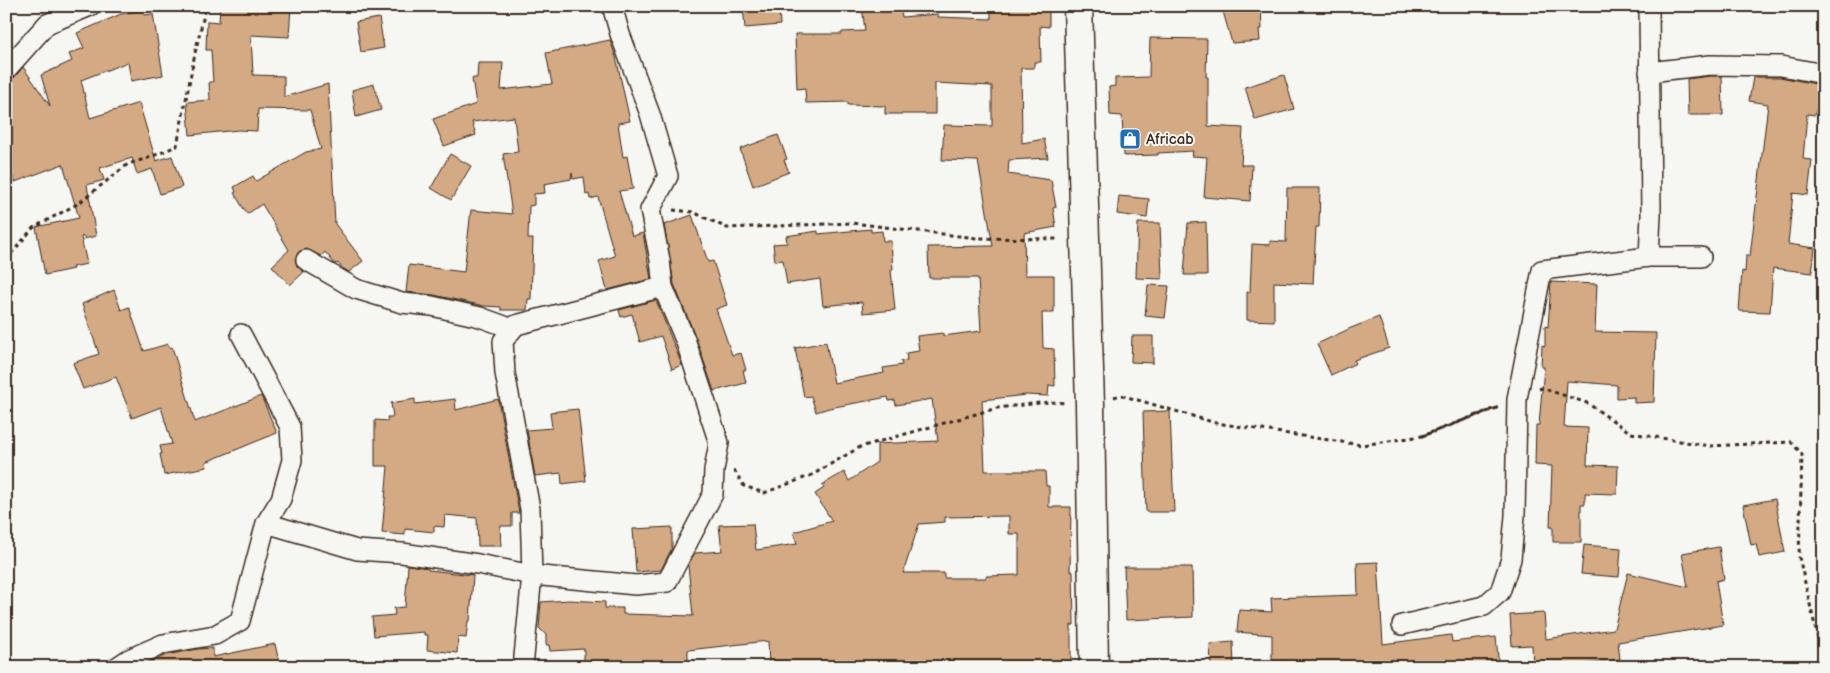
<svg xmlns="http://www.w3.org/2000/svg" width="1830" height="673" viewBox="0 0 1830 673" font-family="'Balsamiq Sans',sans-serif">
	<rect width="100%" height="100%" fill="#f6f6f2"/>
	<filter id="ink" filterUnits="userSpaceOnUse"><feTurbulence type="fractalNoise" baseFrequency=".02" numOctaves="2"/><feDisplacementMap in="SourceGraphic" scale="10" xChannelSelector="R" yChannelSelector="G"/><feConvolveMatrix kernelMatrix="1 2 1 2 8 2 1 2 1" color-interpolation-filters="sRGB"/></filter>
	<g filter="url(#ink)">
		<path fill="#d4aa85" stroke="#3b2a1e" fill-rule="evenodd" d="M220,6H291L289,37L251,35L253,75L284,76V97L328,84L335,224L363,261L349,272L342,268L338,263L336,264L334,263L325,252L321,256L306,249L300,251L295,259L297,266L304,272L290,285L272,266L289,250L262,204L247,214L234,193L236,192L234,187L253,176L256,181L306,152L321,149L310,110L258,109L257,131L238,130L190,135L187,102L210,100L209,82H213L211,50H206L207,21L219,22Z
			M743,6H779L780,25L745,28Z
			M862,6H900L902,17L938,14V17L991,19V6H1040V8L1049,9V27L1040,26L1041,62H1034V68H1021L1022,143L1044,139L1048,158L1009,160L1008,174L1051,180L1056,207L1053,208L1056,227L1024,233L1025,275H1054V313H1042L1043,348L1054,349L1055,386L1049,385L1048,396L1026,395L982,400L985,471H1045L1046,486H1049V507H1071L1070,571H1073L1074,625H1071V667H769L768,641L688,650V667H643V663H584V649L550,651L549,645H546V635L539,628L541,602L569,600L605,602V608H623V614L693,616L688,565L695,553L722,551L719,525L753,524L756,550L797,544L794,532L832,521L815,494L824,488L822,485L844,472L849,481L877,462V444L938,441L932,399L896,405L895,400L889,401L888,397L829,408L816,412L811,396L804,397L795,348L826,342L834,383L884,373L883,368L902,365L901,361L907,360L906,353L919,351L917,336L943,333V336L981,331L978,278H929L928,247L993,246L978,161L942,160L944,125L992,126V86L935,83V114H885V106L848,105V102L806,103L805,88L797,89L795,34H842V32L865,31ZM1009,516V534H1019V575L986,576V578H944V573H903L919,524L945,522V517Z
			M1235,6H1261L1262,29H1259L1260,41L1232,43L1222,8Z
			M143,10L144,15L153,14L163,75L131,81L128,62L81,80L90,118L139,103L156,161L172,156L182,187L160,194L152,169L137,174L132,158L100,168L104,180L87,185L96,236L84,239V236L81,237L87,264L72,267L73,269L45,275L36,227L79,218L63,164L15,182L6,160V81L14,78L23,67L50,106L41,75L72,61L69,54L84,48L77,33L121,14Z
			M379,18L384,48L361,52L356,22Z
			M1150,38L1207,39L1206,77H1208V126L1243,128L1241,165H1252L1250,201L1204,197L1207,157L1192,156L1193,151L1158,153V155L1124,156L1122,116L1110,115L1109,87L1115,86V78L1149,77Z
			M610,40L616,57L630,121L618,123L623,157L627,156L633,189L619,191L632,236L643,233L651,279L607,290L599,261L615,256L598,197L590,199L589,194L586,195L584,177L573,179L572,173L571,179L544,184L545,193L534,194V205L529,206L528,239H533L531,299H528L527,310H501V307L484,306L434,295L406,292L409,265L464,272L471,210L512,214L503,154L518,152L514,117L472,122L476,135L444,146L433,119L476,104L472,78H477L478,63H503L501,90L552,84L546,53Z
			M1284,75L1294,109L1255,120L1245,87Z
			M1711,76H1722L1723,115H1688L1687,79Z
			M1753,77H1780L1821,85L1815,115L1807,114L1803,159L1812,160L1808,195L1793,193L1788,244L1815,248L1812,273L1773,268L1770,312L1739,311L1742,271L1745,272L1746,256H1750L1768,104L1749,101Z
			M374,84L381,110L356,117L352,90Z
			M778,135L787,159L784,160L789,172L753,186L740,149Z
			M450,154L471,166L451,200L431,188Z
			M1287,188H1320L1319,227H1316L1313,284L1274,282V321L1247,320V292H1250L1252,244L1270,245V241L1286,242Z
			M1119,196L1149,199L1147,218L1117,214Z
			M692,215L708,262L713,261L727,305L716,309L732,355L741,353L746,370H743L746,383L714,391L696,338L674,284L664,225Z
			M1206,222L1207,275H1184L1188,223Z
			M1138,223H1160L1162,279L1136,278Z
			M871,229V232L882,231L883,241H891L893,270H891L895,310L863,313L862,302L823,306L820,279L787,284L783,260L775,261L773,244L787,243L786,236L818,231V234Z
			M1551,282L1597,284L1595,332L1656,333L1654,402L1634,403V397L1617,398V385L1567,381L1564,427L1588,428L1587,465L1618,466L1617,494L1585,493V504H1581V542H1553V527H1550L1552,466L1535,465L1536,425H1539L1544,367H1541L1542,345L1545,346V326L1548,327Z
			M1148,285L1169,286L1165,318L1145,316Z
			M114,290L121,310L129,307L144,351L168,344L170,348L172,347L195,422L261,396L277,433L206,462L207,467L164,475L160,454H162L160,446L172,444L161,407L132,418L116,377L83,389L73,363L99,354L82,304Z
			M656,300L682,365L672,369L661,336L640,342L632,314L621,317L619,310Z
			M1379,317L1389,348L1354,360L1356,363L1331,375L1317,344L1351,328Z
			M1132,336H1153V363L1131,362Z
			M415,399V404L455,399L456,410L498,399L519,513H512V526H500L501,546H478L477,518L445,515L444,527L434,526V532L405,529V535L382,533L388,466H375V420L388,421L387,417H393L391,403Z
			M578,409L586,481L562,484L561,473L535,476L527,430L552,428L550,412Z
			M1170,411L1174,512H1146L1143,412Z
			M1775,499L1785,552L1759,557L1756,544L1751,545L1743,505Z
			M672,527V548L661,570L636,572L633,529Z
			M1584,545L1621,548L1619,577L1581,574Z
			M1719,547L1724,579L1716,581L1723,625L1618,642L1620,659L1569,667H1533L1532,645L1512,646L1510,615L1544,613L1546,639L1614,629L1628,573L1688,587L1682,553Z
			M1378,562L1383,644L1451,635L1452,642L1496,637L1499,667H1272V635L1237,632L1239,610L1272,612L1271,598L1358,595L1357,563Z
			M408,565L428,568V570L473,575L470,621H468L466,638L458,637L457,653L427,650L428,635H424V632L374,636L372,617L395,615L394,608L405,607Z
			M1124,567H1192L1193,617L1126,620Z
			M1233,642L1234,667H1211L1210,644Z
			M275,644L280,667H141L166,655L198,649L213,648V657Z"/>
		<g fill="none" stroke-linecap="round" stroke-linejoin="round">
			<g stroke="#3b2a1e" stroke-width="22">
				<path id="minor" d="M6,70L47,24L90,6
					M1649,72L1710,65L1781,66L1824,74
					M1649,257L1651,215L1649,6
					M306,260L356,289L402,303L432,306L480,317L513,329
					M241,334L290,427L292,460L281,499L266,523
					M1402,625L1484,606L1500,592L1511,559L1515,516L1517,399L1542,270L1649,257H1701
					M117,667L129,659L163,644L215,635L240,621L266,523L357,550L402,553L478,564L532,575L636,585L667,582L713,494L714,470L719,443L686,342L663,287L660,260L650,210L668,176L650,114L620,34L612,6
					M523,667L532,575L530,509L505,373L503,341L516,325L663,287"/>
			</g>
			<g stroke="#3b2a1e" stroke-width="31">
				<path id="secondary" d="M1078,6L1090,404L1094,667"/>
			</g>
			<path stroke="#3b2a1e" stroke-width="3" stroke-dasharray="4 4" stroke-linecap="butt" d="M673,210L693,212L727,228L852,223L976,238L1060,239
				M6,260L33,228L79,203L128,164L148,158L177,146L195,53L206,6
				M1539,389L1542,388L1587,403L1631,433L1710,446L1791,442L1802,454L1799,557L1819,643L1821,667
				M1114,397L1121,395L1216,423L1362,445L1422,436
				M1497,408L1422,436L1498,407
				M734,470L744,486L764,493L812,475L860,447L997,408L1049,402L1066,403"/>
			<use href="#minor" stroke="#f6f6f2" stroke-width="19"/>
			<use href="#secondary" stroke="#f6f6f2" stroke-width="28"/>
		</g>
	</g>
	<defs>
		<g id="shop-square" transform="scale(1.125)"><rect x="-9" y="-9" width="18" height="18" rx="4" fill="#1f6fb2" stroke="#f6f6f2"/><path d="M-5-2.5h2.3a2.7 3.5 0 0 1 5.4 0H5L5.5 6h-11ZM-1.5-2.5h3a1.5 2.3 0 0 0-3 0Z" fill="#fff"/></g>
	</defs>
	<g fill-rule="evenodd">
		<use href="#shop-square" x="1130" y="139"/>
	</g>
	<g text-anchor="middle" stroke-width="4" stroke-linejoin="round" paint-order="stroke">
		<g font-size="15" fill="#3b2a1e" stroke="#f6f6f2" text-anchor="start">
			<text x="1146" y="144">Africab</text>
		</g>
	</g>
	<rect width="1830" height="673" fill="none" stroke="#f6f6f2" stroke-width="25"/>
	<rect x="12" y="12" width="1805" height="648" fill="none" stroke="#3b2a1e" stroke-width="2" filter="url(#ink)"/>
</svg>
